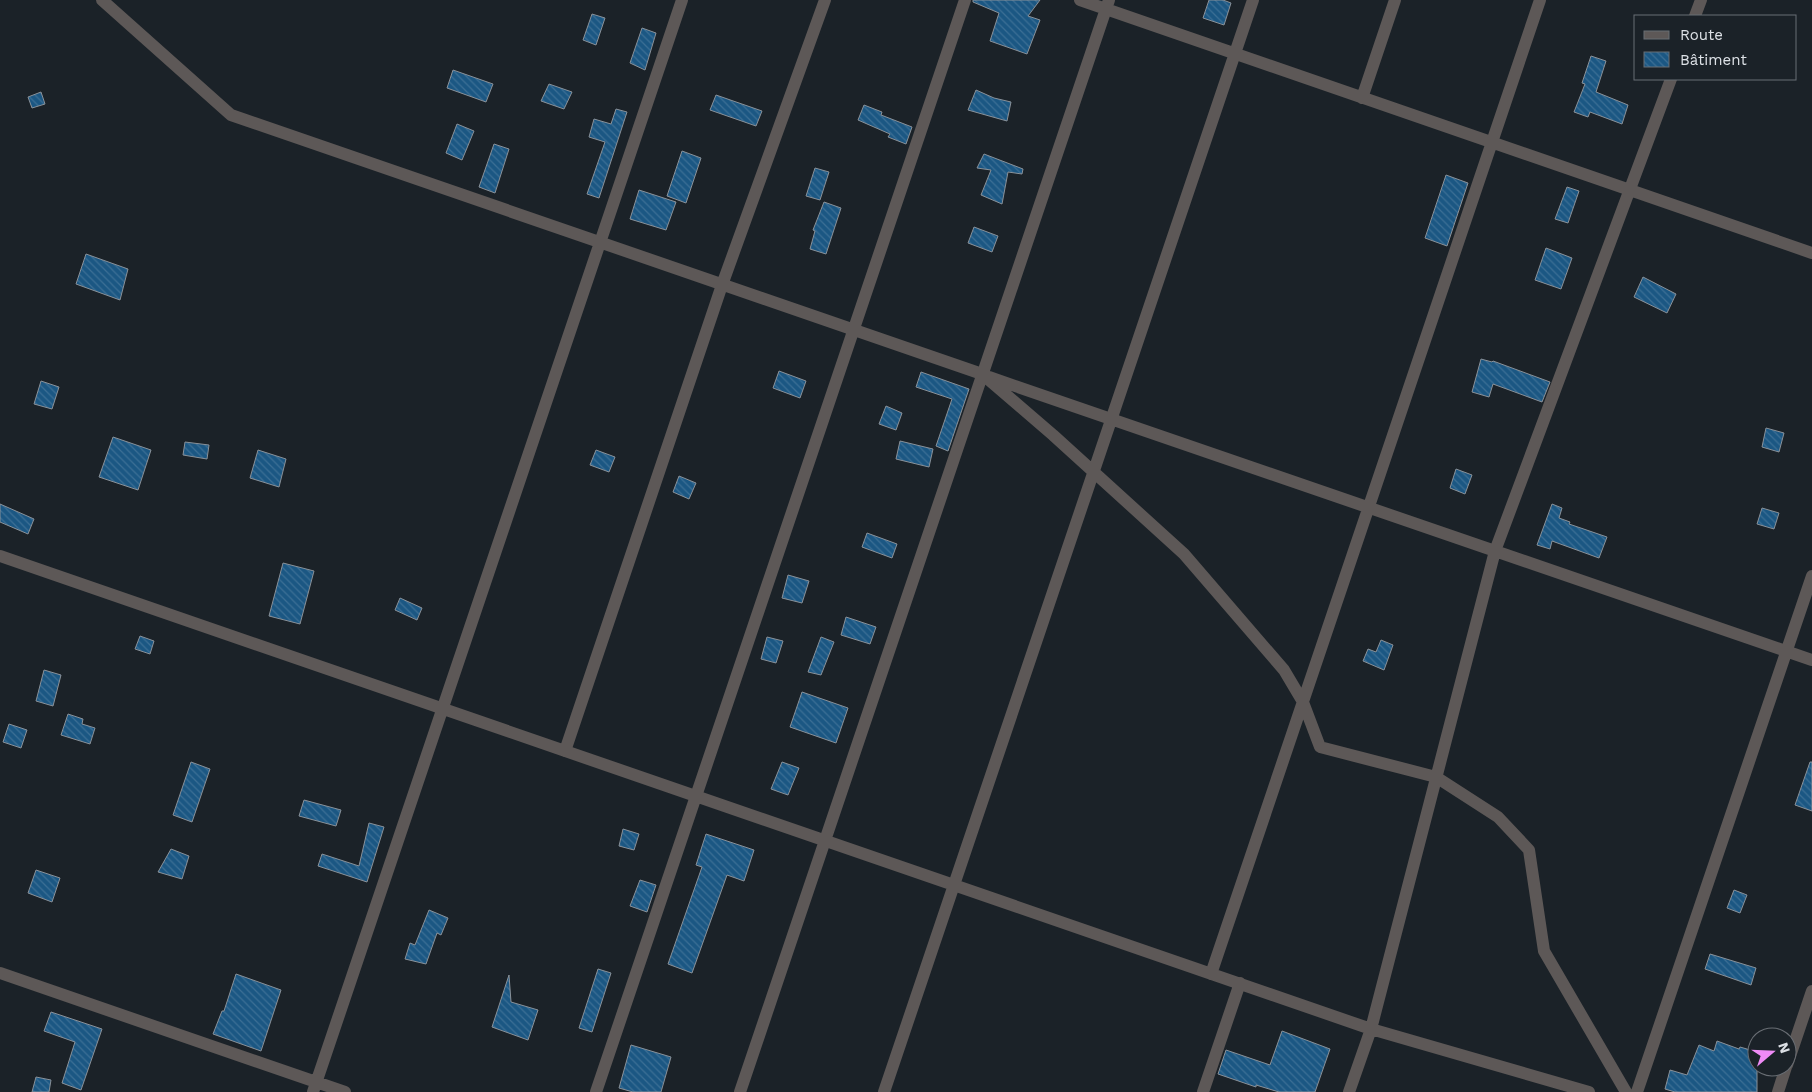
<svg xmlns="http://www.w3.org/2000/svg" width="1812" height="1092" viewBox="0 0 1812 1092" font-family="'Work Sans',sans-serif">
	<defs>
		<pattern id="building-back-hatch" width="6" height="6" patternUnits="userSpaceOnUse" patternTransform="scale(1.25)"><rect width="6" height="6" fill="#1b5783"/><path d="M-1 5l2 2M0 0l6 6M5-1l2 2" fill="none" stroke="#3c6f95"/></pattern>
	</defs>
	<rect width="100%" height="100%" fill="#1b2228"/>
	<path fill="url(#building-back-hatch)" stroke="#899199" d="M973,0H1040L1028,16L1040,20L1027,54L990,41L999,13L973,2Z
		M1209,0H1223L1231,3L1224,25L1203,18Z
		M592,14L605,18L596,45L583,40Z
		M642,28L656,33L645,70L630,63Z
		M1591,56L1606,61L1596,92L1628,105L1622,124L1590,112L1588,117L1574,112L1585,84L1582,83Z
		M453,70L493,84L486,102L447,88Z
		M549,84L572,92L564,109L541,101Z
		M976,90L994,98L1011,102L1007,121L968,110Z
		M41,92L45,104L32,108L28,97Z
		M716,95L762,111L756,126L710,110Z
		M864,105L882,112L881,115L912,127L906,144L888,137L890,134L858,120Z
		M616,109L627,112L599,198L587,194L605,142L589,137L594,119L611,124Z
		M457,124L474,131L462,160L446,153Z
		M494,144L509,149L495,193L479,187Z
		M682,151L701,158L686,203L667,196Z
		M984,154L1023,169L1022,174L1008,172L1002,204L981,195L991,170L977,168Z
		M815,168L829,172L820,200L806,196Z
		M1446,175L1468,183L1447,246L1425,238Z
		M1567,187L1579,191L1568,223L1555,219Z
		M639,190L676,202L666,230L630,219Z
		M824,202L841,208L826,254L810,249L815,231L813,230Z
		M974,227L998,236L992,252L968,243Z
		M1546,248L1572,258L1561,289L1535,280Z
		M86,254L128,269L120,300L76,284Z
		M1643,277L1676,294L1667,313L1634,297Z
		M1481,359L1492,362L1493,361L1550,382L1542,402L1493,384L1489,397L1472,392Z
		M779,371L806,381L800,398L773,388Z
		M921,372L969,389L948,451L936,446L952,399L916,387Z
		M41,381L59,387L52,409L34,404Z
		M886,406L902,413L896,430L879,424Z
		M1766,428L1784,433L1779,452L1762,447Z
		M113,437L151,450L138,490L99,477Z
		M900,441L933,449L929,467L896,459Z
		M185,442L209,445L207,459L183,455Z
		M258,450L286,459L279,487L250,478Z
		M596,450L615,457L609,472L590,465Z
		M1456,469L1472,475L1465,494L1450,488Z
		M679,476L696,483L689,499L673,492Z
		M0,504L34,519L28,534L0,522Z
		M1552,504L1562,508L1559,518L1570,522L1569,524L1607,537L1599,558L1552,541L1550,549L1537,545Z
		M1762,508L1779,513L1774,529L1757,524Z
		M867,533L897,544L892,558L862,547Z
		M283,563L314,571L300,624L269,616Z
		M788,575L809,581L802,603L782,598Z
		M400,598L422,608L417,620L395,610Z
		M846,617L876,627L870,644L841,635Z
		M140,636L154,641L150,654L135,649Z
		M767,637L783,641L776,663L761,659Z
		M821,637L834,642L821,675L808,672Z
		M1381,640L1393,645L1384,670L1363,661L1368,649L1376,652Z
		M44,670L61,675L53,706L36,701Z
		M802,692L848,708L836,743L790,727Z
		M68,714L83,719L82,724L95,728L90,744L61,735Z
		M9,724L27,730L21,748L3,742Z
		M191,762L210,769L192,822L173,815Z
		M782,762L799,768L788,795L771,789Z
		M1810,762H1812V811L1795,805Z
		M304,800L341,810L336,826L299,816Z
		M369,823L384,827L367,882L318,866L322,854L359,866Z
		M623,829L639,834L634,850L619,846Z
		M706,834L754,850L744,881L727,875L692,973L668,964L702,867L696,865Z
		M171,849L189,856L182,879L158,872Z
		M36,870L60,878L52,902L28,893Z
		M640,880L656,885L647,912L630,906Z
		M1734,890L1747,895L1740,913L1727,908Z
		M429,910L448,918L441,935L437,933L426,964L405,959L410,943L415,945Z
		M1710,954L1756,968L1751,985L1705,969Z
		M598,969L611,973L592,1032L579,1028Z
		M236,974L281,990L261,1051L213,1034L222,1011H224Z
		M509,975L511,1002L538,1010L528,1040L492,1027Z
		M51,1012L102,1029L81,1090L62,1083L75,1042L44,1031Z
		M1282,1031L1330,1049L1315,1092H1279L1256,1085V1087L1218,1074L1226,1050L1270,1065Z
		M1717,1041L1739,1049L1740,1047L1757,1052V1092H1675L1665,1089L1670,1070L1687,1075L1699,1045L1714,1051Z
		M631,1045L671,1057L661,1092H633L619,1088Z
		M36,1077L51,1080L49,1092H32Z"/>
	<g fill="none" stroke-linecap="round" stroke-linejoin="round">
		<path stroke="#5d5857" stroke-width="12" d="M102,0L231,115L982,374L1053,435L1184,554L1284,670L1303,702L1320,747L1436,777L1498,817L1529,850L1544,951L1626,1092
			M1080,0L1812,253
			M1695,16L1701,0
			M1362,98L1395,0
			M989,377L1812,660
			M0,556L1371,1029L1589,1092
			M565,751L722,285L825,0
			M0,973L345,1092
			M1211,974L1540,0
			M1787,1065L1812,991
			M313,1092L682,0
			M596,1092L965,0
			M740,1092L1109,0
			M884,1092L1253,0
			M1203,1092L1240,983
			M1349,1092L1371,1029L1495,551L1671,79
			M1637,1092L1812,576
			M1778,1092L1786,1067"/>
	</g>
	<rect x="1634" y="15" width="162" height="65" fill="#1b2228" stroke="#696e74"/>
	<rect x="1644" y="31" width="25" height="8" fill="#5d5857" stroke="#696e74"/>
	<text x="1680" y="40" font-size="15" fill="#dde1e6">Route</text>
	<rect x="1644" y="52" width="25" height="15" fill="url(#building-back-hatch)" stroke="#696e74"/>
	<text x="1680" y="65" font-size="15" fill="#dde1e6">Bâtiment</text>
	<g transform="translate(1772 1052) rotate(71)"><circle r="24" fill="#1b2228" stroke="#696e74"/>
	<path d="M0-4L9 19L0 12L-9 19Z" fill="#ef8bf6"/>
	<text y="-8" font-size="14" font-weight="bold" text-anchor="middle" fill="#dde1e6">N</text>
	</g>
</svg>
